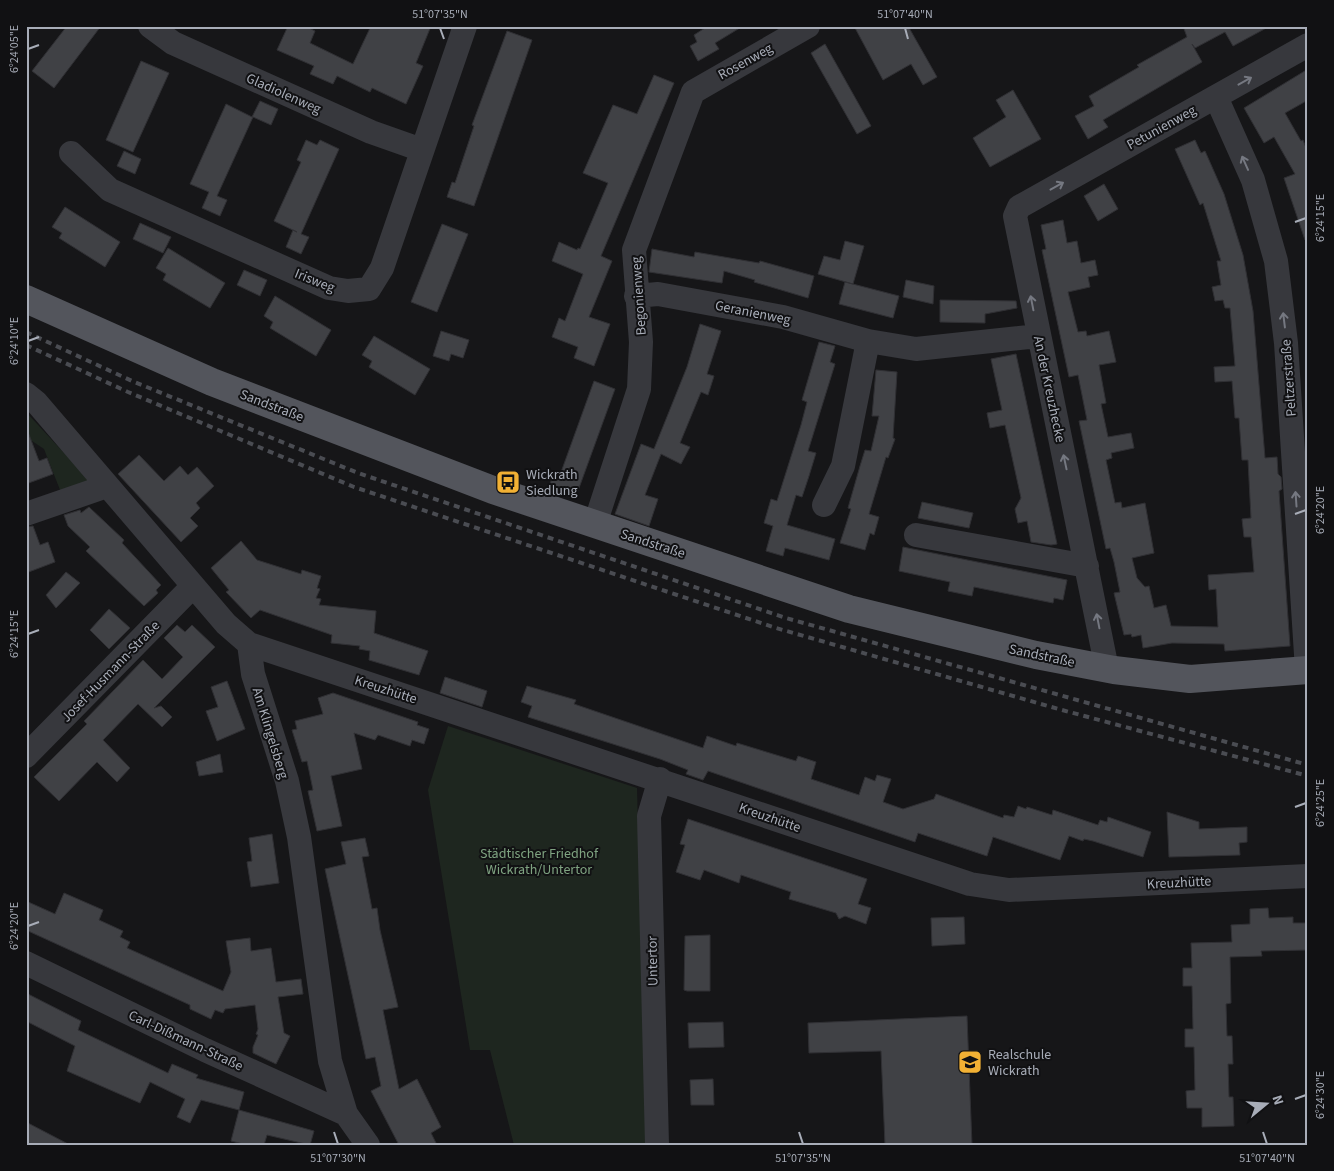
<svg xmlns="http://www.w3.org/2000/svg" width="1334" height="1171" viewBox="0 0 1334 1171" font-family="'Source Sans 3',sans-serif">
	<rect width="100%" height="100%" fill="#161618"/>
	<path fill="#1e261f" d="M26,412L91,482L62,495L44,449L26,437Z
		M448,726L637,788L646,1145H514L490,1050H470L428,790Z"/>
	<path fill="#404145" stroke="#303034" d="M67,26H101L54,88L32,71Z
		M288,26H305L315,31L310,43L353,64L371,26H431L416,63L423,66L406,104L372,88L370,92L337,76L333,84L310,74L314,66L277,50Z
		M708,26H743L715,43L719,49L698,61L690,46L697,42L694,35Z
		M854,26H908L937,77L923,85L911,64L883,80Z
		M1183,26H1270L1233,46L1225,32L1195,48L1192,44L1202,62L1103,120L1108,127L1088,139L1075,116L1094,106L1089,96L1139,67L1137,65L1187,37Z
		M507,31L532,40L474,206L447,197L452,182L455,183L474,126L472,125Z
		M825,44L871,126L857,134L811,53Z
		M141,61L169,73L133,152L106,140Z
		M1308,69V100L1285,113L1301,141L1303,140L1308,153V240H1305L1284,178L1295,174L1274,137L1264,143L1244,108Z
		M654,75L674,83L601,256L612,261L589,317L610,324L594,366L574,358L578,347L552,337L559,318L565,321L583,274L552,261L559,242L577,250L578,248L580,249L608,183L583,173L613,105L637,114Z
		M1013,90L1041,139L990,167L973,138L1006,117L996,100Z
		M260,101L278,109L271,125L253,117L217,196L227,200L220,216L202,208L209,192L190,184L226,104L252,117Z
		M306,140L317,145L320,140L339,149L301,234L309,237L301,254L286,247L293,230L297,232L274,221L301,162L297,160Z
		M1195,140L1201,153L1205,151L1224,194L1243,255L1253,311L1265,458L1277,457L1278,474L1281,477L1282,489L1279,491L1290,646L1225,651L1224,644L1172,643L1143,648L1141,635L1132,637L1131,634L1124,635L1114,593L1120,592L1114,562L1110,548L1106,549L1079,421L1087,420L1078,375L1069,377L1042,250L1046,249L1041,225L1063,220L1067,243L1077,241L1081,263L1095,260L1098,275L1088,277L1090,287L1068,292L1078,332L1086,331L1087,336L1109,331L1116,362L1099,365L1106,403L1101,404L1108,437L1131,433L1134,448L1111,453L1112,458L1106,460L1115,503L1121,502L1122,508L1145,503L1154,553L1132,558L1137,578L1145,587L1149,586L1154,608L1166,605L1171,626L1218,627L1216,589L1209,590L1208,575L1254,572L1251,537H1244L1242,519L1251,518L1248,460H1242L1239,418H1235L1232,381L1215,382L1214,367L1235,366L1230,308H1225L1223,300L1215,301L1212,287L1221,285L1217,261H1221L1203,203L1200,205L1175,149Z
		M124,151L141,159L135,174L117,166Z
		M1104,184L1118,209L1098,221L1084,196Z
		M65,207L120,242L105,267L59,238L62,233L52,227Z
		M140,223L171,237L163,253L133,239Z
		M442,224L468,234L437,312L411,302Z
		M845,241L864,246L853,284L818,274L824,256L840,260Z
		M168,248L225,283L210,308L163,280L166,274L156,268Z
		M652,249L694,257L695,252L759,263L760,261L814,276L808,298L754,282L755,280L724,271L722,283L649,272Z
		M244,270L267,280L260,296L237,285Z
		M906,280L934,286L933,304L903,297Z
		M845,282L899,296L893,318L839,304Z
		M275,296L331,330L316,356L270,328L273,322L264,316Z
		M940,300L1016,301L1017,308L985,314V323L940,322Z
		M700,324L721,331L707,374L714,376L708,395L701,392L680,443L690,447L681,464L661,454L645,495L658,499L649,526L615,514L641,444L654,449L687,367Z
		M441,331L469,340L463,358L451,354L449,361L433,356Z
		M374,336L430,369L415,395L369,367L372,361L362,355Z
		M819,342L835,346L830,362L835,364L808,451L816,453L809,476L802,497L796,495L787,525L835,539L829,560L785,548L783,556L766,551L773,526L764,523L771,499L777,501L801,425L807,402L802,400Z
		M1016,354L1057,544L1051,545L1031,542L1027,521L1018,523L1015,509L1021,498L1005,425L990,428L987,413L1002,410L991,359Z
		M876,370L897,372L893,438L895,439L888,458L886,457L869,514L879,517L874,535L870,533L865,550L840,543L851,509L848,508L860,466L865,450L871,451L879,416H872Z
		M594,381L615,389L575,499L548,489L554,473L560,475Z
		M26,432H28L39,461L47,458L53,474L26,484Z
		M139,455L164,481L180,466L188,475L197,467L214,486L196,503L200,508L190,518L198,526L181,542L118,474Z
		M922,502L973,513L969,528L918,518Z
		M89,507L124,540L122,543L161,585L156,590L158,593L144,606L86,551L90,547L68,526L64,515L80,510L81,513Z
		M33,526L40,545L48,542L55,562L26,573V527Z
		M241,541L257,560L301,574L302,570L321,576L317,588L320,589L316,598L321,599L319,605L376,611L374,633L428,651L419,675L369,660L370,651L359,649L360,646L331,643L332,635L260,610L251,618L226,592L229,590L211,568Z
		M903,547L1067,580L1063,600L1054,598L1053,603L974,587L972,596L948,591L950,582L899,571Z
		M66,572L80,583L56,608L46,595Z
		M109,609L130,628L109,649L90,630Z
		M177,625L185,632L192,625L215,647L154,708L161,706L172,717L162,727L138,704L103,740L130,768L117,782L97,762L59,801L34,777L87,724L84,721L143,660L162,679L183,657L164,638Z
		M445,677L487,691L482,707L440,693Z
		M227,681L245,729L217,741L206,711L218,707L211,687Z
		M527,686L576,700L574,704L703,748L707,736L736,746L737,743L796,761L798,756L816,762L811,779L859,795L865,777L875,781L877,775L891,779L883,802L903,809L934,799L936,794L1003,818L1004,815L1014,817L1018,806L1026,809L1027,807L1052,815L1053,810L1098,825L1100,820L1107,822L1108,817L1151,832L1143,857L1093,841L1084,839L1083,841L1069,836L1060,860L993,837L987,856L918,833L915,842L708,771L703,780L686,774L688,770L660,759L528,717L532,706L521,702Z
		M333,693L418,722L417,725L429,729L424,744L412,740L410,746L378,735L375,740L354,733L362,769L331,776L342,826L317,831L308,791L313,790L307,761L302,762L292,730L297,729L295,721L323,714L318,698Z
		M220,754L223,772L199,776L196,762Z
		M1167,812L1199,822V829L1247,827V842L1239,843L1240,855L1169,857Z
		M688,819L867,879L858,904L871,908L866,924L845,916L839,919L836,913L789,899L791,892L741,875L739,883L704,870L700,880L676,872L685,845L680,844Z
		M272,834L279,883L251,887L247,862L252,861L249,838Z
		M365,838L369,856L362,857L372,909L377,908L380,930L398,1007L383,1010L399,1089L417,1079L441,1127L431,1133L437,1145H399L371,1091L381,1086L375,1057L366,1059L325,869L346,864L341,842Z
		M64,893L103,910L99,920L123,931L120,937L130,942L127,948L223,991L231,972L226,941L250,938L251,951L271,948L276,982L301,979L303,994L278,997L284,1033L290,1036L276,1064L253,1053V1047L258,1035L256,1034L258,1029L255,1005L225,1009L223,1013L215,1010L211,1019L190,1009V1005L26,930V901L55,914Z
		M1268,908L1269,918L1293,917V923H1308V950L1261,951L1262,956L1230,957L1231,1003L1226,1004L1227,1036H1232L1233,1064H1228L1229,1097H1233L1234,1126L1202,1127V1108H1187L1186,1091L1195,1090L1194,1047H1185V1029H1193L1192,986H1183V968H1192L1191,943L1232,942L1231,925L1250,924V909Z
		M964,917L965,944L932,946L931,918Z
		M710,935V991H687L684,990L685,936Z
		M26,993L81,1021L78,1030L168,1073L172,1064L198,1075L196,1078L244,1092L239,1110L201,1100L190,1123L177,1117L185,1099L150,1082L140,1103L67,1071L75,1046L26,1021Z
		M967,1016L972,1145H885L881,1051L809,1053L808,1023Z
		M723,1022L724,1047L689,1048L688,1023Z
		M713,1079L714,1105H691L690,1080Z
		M239,1110L314,1131L310,1145L267,1135L264,1145H247L231,1141Z
		M26,1122L70,1145H26Z"/>
	<g fill="none" stroke-linecap="round" stroke-linejoin="round">
		<path stroke="#37383d" stroke-width="24" d="M150,26L173,43L371,132L422,150
			M1216,97L1253,180L1276,261L1286,343L1307,670
			M71,153L110,190L329,288L348,291L369,289L382,268L465,26
			M636,296L658,294L783,317L868,341L916,349L1038,336
			M26,394L36,402L226,624L249,644L253,674L287,781L299,837L330,1061L346,1114L368,1145
			M824,505L843,466L868,341
			M26,514L107,486
			M595,524L639,389L641,342L634,250L693,92L808,26
			M916,535L1087,566
			M249,644L970,884L1009,890L1308,876
			M1107,669L1015,216L1019,207L1308,45
			M26,756L193,586
			M26,963L205,1050L346,1114
			M657,1145L649,816L660,779"/>
		<path stroke="#53555c" stroke-width="28" d="M26,299L212,382L493,490L849,609L1036,655L1114,670L1190,679L1308,670"/>
		<path stroke="#4a4c52" stroke-width="4" stroke-dasharray="6 5" stroke-linecap="butt" d="M26,332L132,381L358,473L786,618L1308,765
			M26,345L128,392L354,487L776,628L1062,710L1308,776"/>
	</g>
	<defs><path id="oneway-shaft" d="M-6 0H5M1.5-3L5.5 0L1.5 3" fill="none" stroke-width="1.6" stroke-linecap="round" stroke-linejoin="round" transform="scale(1.25)"/></defs>
	<g stroke="#757881">
		<use href="#oneway-shaft" transform="translate(1245 81) rotate(-29)"/>
		<use href="#oneway-shaft" transform="translate(1245 163) rotate(-114)"/>
		<use href="#oneway-shaft" transform="translate(1057 186) rotate(-29)"/>
		<use href="#oneway-shaft" transform="translate(1032 303) rotate(-101)"/>
		<use href="#oneway-shaft" transform="translate(1284 320) rotate(-97)"/>
		<use href="#oneway-shaft" transform="translate(1065 462) rotate(-102)"/>
		<use href="#oneway-shaft" transform="translate(1296 499) rotate(-94)"/>
		<use href="#oneway-shaft" transform="translate(1098 621) rotate(-101)"/>
	</g>
	<path fill="none" stroke="#a8adb8" stroke-width="2" d="M440,28L444,39M905,28L908,39M28,49L39,45M1295,222L1306,218M28,341L39,337M1295,514L1306,510M28,634L39,630M1295,807L1306,803M28,926L39,922M1295,1099L1306,1095M334,1132L338,1144M799,1132L803,1144M1263,1132L1267,1144"/>
	<defs>
		<g id="bus-square" transform="scale(1.25)"><rect x="-9" y="-9" width="18" height="18" rx="4" fill="#f2b134" stroke="#111113"/><path d="M-5-6H5V4H4V6H2V4H-2V6H-4V4H-5ZM-3.5-4V0h7V-4ZM-3.5 1.2v1.5H-2V1.2ZM2 1.2v1.5H3.5V1.2Z" fill="#111"/></g>
		<g id="school-square" transform="scale(1.25)"><rect x="-9" y="-9" width="18" height="18" rx="4" fill="#f2b134" stroke="#111113"/><path d="M0-5L7-2L0 1L-7-2ZM-4 1L0 2.5L4 1V4Q0 6-4 4Z" fill="#111"/></g>
	</defs>
	<g fill-rule="evenodd">
		<use href="#bus-square" x="508" y="482"/>
		<use href="#school-square" x="970" y="1062"/>
	</g>
	<g text-anchor="middle" stroke-width="4" stroke-linejoin="round" paint-order="stroke">
		<g font-size="14" fill="#a8adb8" stroke="#111113">
			<text transform="translate(745 61) rotate(-29)" y="5">Rosenweg</text>
			<text transform="translate(284 93) rotate(24)" y="5">Gladiolenweg</text>
			<text transform="translate(1161 127) rotate(-29)" y="5">Petunienweg</text>
			<text transform="translate(315 280) rotate(22)" y="5">Irisweg</text>
			<text transform="translate(638 296) rotate(-94)" y="5">Begonienweg</text>
			<text transform="translate(753 312) rotate(11)" y="5">Geranienweg</text>
			<text transform="translate(1288 378) rotate(-94)" y="5">Peltzerstraße</text>
			<text transform="translate(1050 389) rotate(78)" y="5">An der Kreuzhecke</text>
			<text transform="translate(272 405) rotate(21)" y="5">Sandstraße</text>
			<text transform="translate(653 543) rotate(18)" y="5">Sandstraße</text>
			<text transform="translate(1042 655) rotate(12)" y="5">Sandstraße</text>
			<text transform="translate(110 671) rotate(-46)" y="5">Josef-Husmann-Straße</text>
			<text transform="translate(386 689) rotate(18)" y="5">Kreuzhütte</text>
			<text transform="translate(271 733) rotate(73)" y="5">Am Klingelsberg</text>
			<text transform="translate(770 817) rotate(19)" y="5">Kreuzhütte</text>
			<text transform="translate(1179 882) rotate(-3)" y="5">Kreuzhütte</text>
			<text transform="translate(652 961) rotate(-91)" y="5">Untertor</text>
			<text transform="translate(186 1040) rotate(25)" y="5">Carl-Dißmann-Straße</text>
		</g>
		<g font-size="14" fill="#a8adb8" stroke="#111113" text-anchor="start">
			<text x="526" y="479">Wickrath<tspan x="526" dy="16">Siedlung</tspan></text>
			<text x="988" y="1059">Realschule<tspan x="988" dy="16">Wickrath</tspan></text>
		</g>
		<g font-size="14" fill="#7fa381" stroke="#111113">
			<text x="539" y="858">Städtischer Friedhof<tspan x="539" dy="16">Wickrath/Untertor</tspan></text>
		</g>
	</g>
	<rect width="1334" height="1171" fill="none" stroke="#111113" stroke-width="55"/>
	<g transform="translate(1266 1104) rotate(72)" stroke="#111113" stroke-width="4" paint-order="stroke">
	<path d="M0-4L9 19L0 12L-9 19Z" fill="#a8adb8"/>
	<text y="-8" font-size="14" font-weight="bold" text-anchor="middle" fill="#a8adb8">N</text>
	</g>
	<rect x="28" y="28" width="1278" height="1116" fill="none" stroke="#a8adb8" stroke-width="2"/>
	<g font-size="12" text-anchor="middle" fill="#a8adb8">
		<text x="440" y="18">51°07'35"N</text>
		<text x="905" y="18">51°07'40"N</text>
		<text transform="translate(14 49) rotate(-90)" y="4">6°24'05"E</text>
		<text transform="translate(1320 218) rotate(-90)" y="4">6°24'15"E</text>
		<text transform="translate(14 341) rotate(-90)" y="4">6°24'10"E</text>
		<text transform="translate(1320 510) rotate(-90)" y="4">6°24'20"E</text>
		<text transform="translate(14 634) rotate(-90)" y="4">6°24'15"E</text>
		<text transform="translate(1320 803) rotate(-90)" y="4">6°24'25"E</text>
		<text transform="translate(14 926) rotate(-90)" y="4">6°24'20"E</text>
		<text transform="translate(1320 1095) rotate(-90)" y="4">6°24'30"E</text>
		<text x="338" y="1162">51°07'30"N</text>
		<text x="803" y="1162">51°07'35"N</text>
		<text x="1267" y="1162">51°07'40"N</text>
	</g>
</svg>
